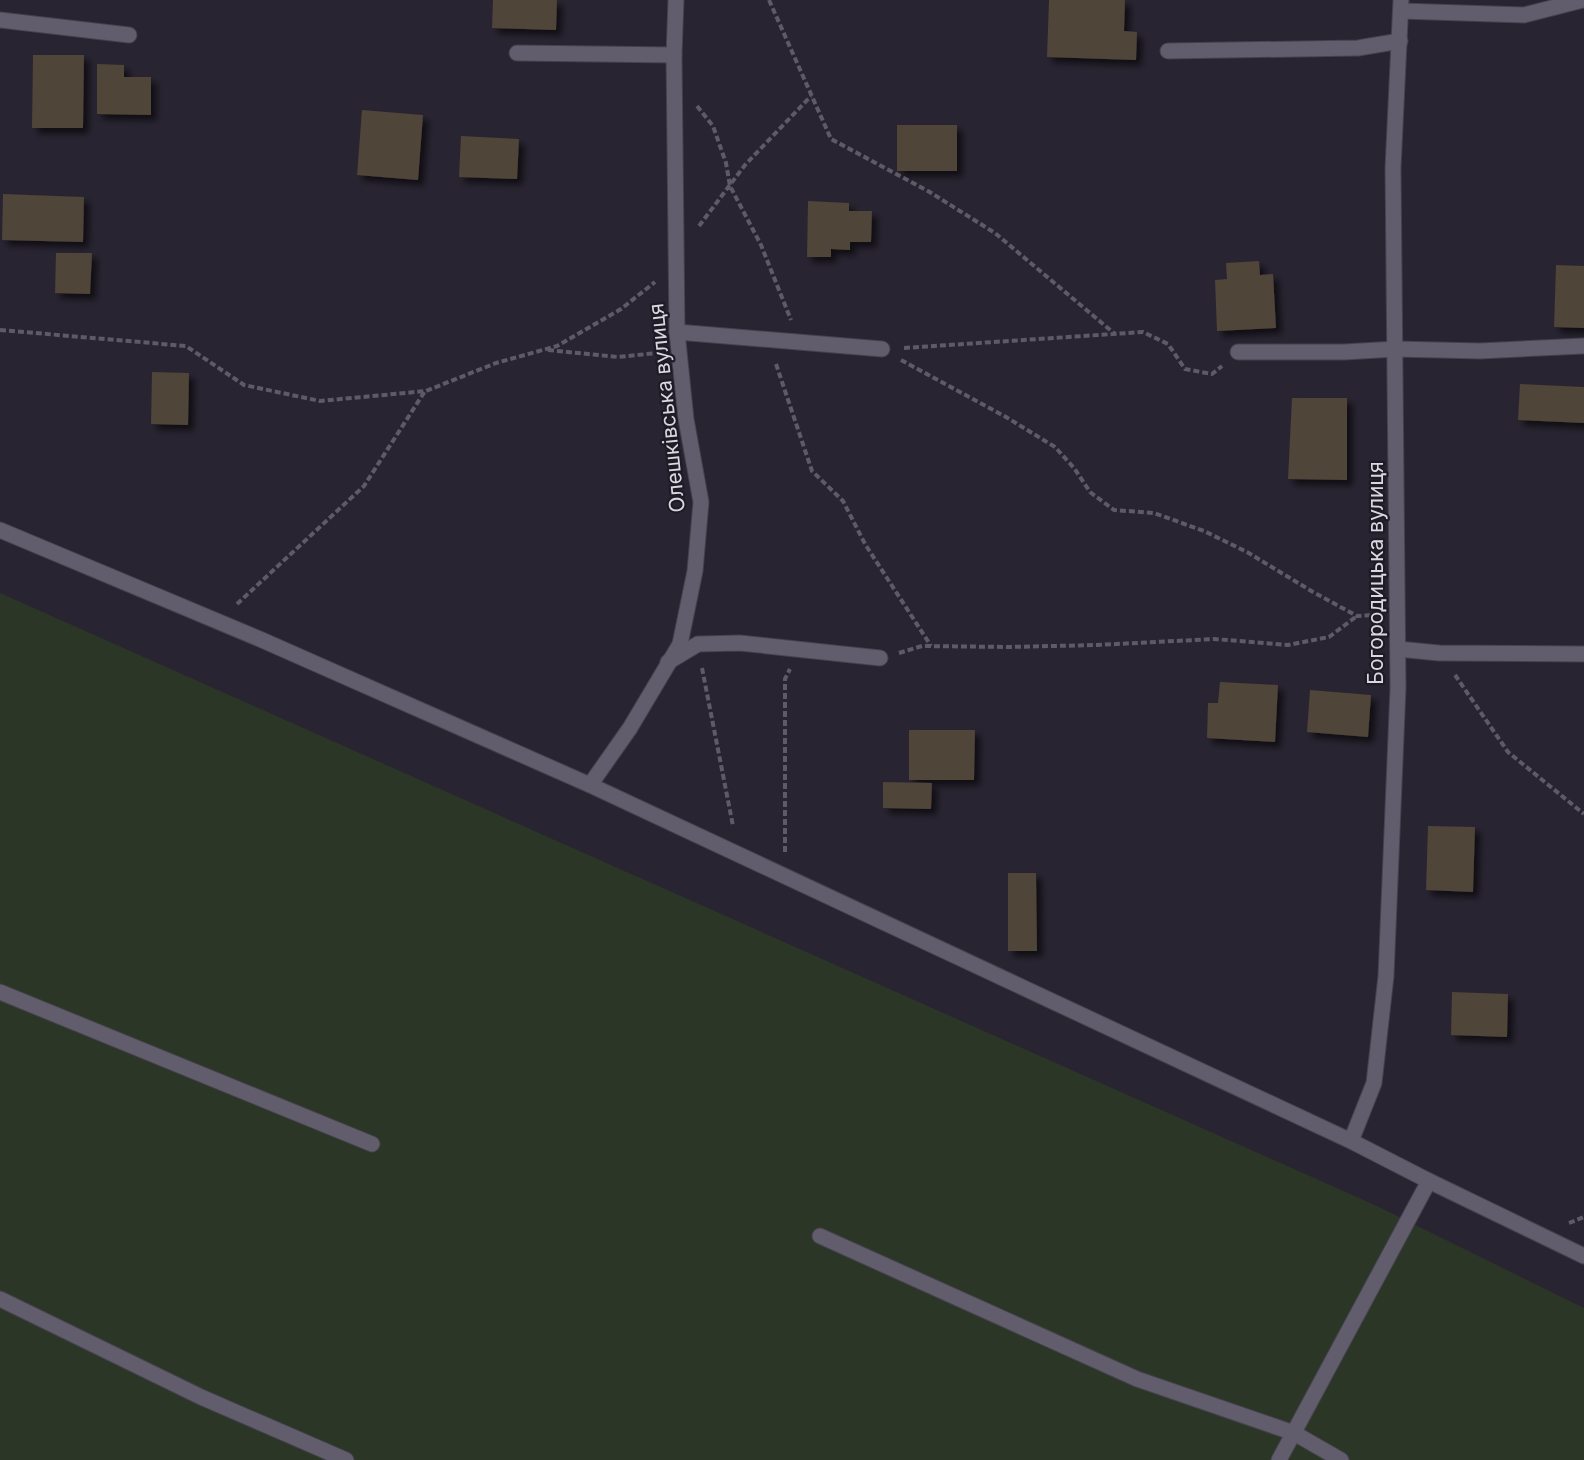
<svg xmlns="http://www.w3.org/2000/svg" width="1584" height="1460" viewBox="0 0 1584 1460" font-family="Inter,sans-serif">
	<defs>
		<filter id="shadow"><feDropShadow dx="5.5" dy="5.5" stdDeviation="3" flood-color="#0009"/></filter>
	</defs>
	<rect width="100%" height="100%" fill="#282431"/>
	<path fill="#2b3626" d="M0,593L1377,1206L1584,1308V1460H0Z"/>
	<path fill="#504439" filter="url(#shadow)" d="M493,0H557L556,30L492,28Z
		M1049,0H1125L1124,31L1137,32L1136,60L1047,57Z
		M33,55H84L83,128H32Z
		M97,64L124,65V77H151V115L97,114Z
		M362,110L423,115L418,180L357,175Z
		M897,125H957V171H897Z
		M461,136L519,139L517,179L459,177Z
		M3,194L84,197L83,242L2,240Z
		M808,201L849,203V211H872L871,242H850V250L831,249V257H807Z
		M56,253H92L90,294L55,293Z
		M1259,261L1260,275L1273,274L1276,328L1217,331L1215,280L1227,279L1226,263Z
		M1556,265L1584,266V328L1554,327Z
		M152,372L189,373L188,425L151,424Z
		M1520,384L1584,387V423L1518,420Z
		M1292,398H1347V480L1288,479Z
		M1220,682L1278,685L1275,742L1207,738L1208,703H1218Z
		M1310,690L1371,695L1368,737L1307,732Z
		M909,730H975L974,780H909Z
		M883,782L932,783L931,809L883,808Z
		M1428,826L1475,827L1473,892L1426,890Z
		M1008,873H1036L1037,951H1008Z
		M1452,992L1508,994L1507,1037L1451,1035Z"/>
	<g fill="none" stroke-linecap="round" stroke-linejoin="round">
		<g stroke="#45424d" stroke-width="17">
			<path id="lane" d="M1401,11L1524,15L1583,0
				M0,20L129,35
				M1168,51L1358,48L1400,41
				M517,53L674,55
				M677,332L882,349
				M1238,352H1344L1396,349L1480,351L1583,346
				M1398,649L1439,653L1584,654
				M668,662L698,644L740,643L880,658
				M0,992L372,1144
				M820,1236L1137,1379L1294,1433L1341,1460
				M0,1299L201,1397L346,1460
				M1279,1460L1429,1181"/>
		</g>
		<g stroke="#45424d" stroke-width="17">
			<path id="street" d="M0,530L262,640L590,785L1351,1141L1429,1181L1584,1256
				M590,785L630,728L680,644L695,571L701,502L686,419L677,332L674,55L676,0
				M1351,1141L1374,1083L1386,976L1398,688L1393,168L1401,0"/>
		</g>
		<path stroke="#5e5b67" stroke-width="4" stroke-dasharray="6 3" stroke-linecap="butt" d="M769,0L831,139L928,191L995,233L1115,334
			M697,106L713,126L726,163L730,186L761,245L791,320
			M699,226L745,165L811,96
			M0,330L186,346L244,385L320,401L426,391L496,363L557,346L621,309L655,282
			M904,348L1143,332L1168,344L1185,369L1212,374L1222,366
			M548,350L618,357L657,353
			M901,360L1006,417L1055,447L1074,468L1090,492L1114,510L1154,513L1204,531L1247,552L1313,592L1357,616L1375,615
			M776,364L812,471L843,501L865,544L931,646
			M237,604L364,486L425,391
			M899,653L922,646L1009,647L1097,645L1214,639L1288,645L1329,637L1357,616
			M702,668L733,826
			M1455,675L1508,752L1584,814
			M785,852V679L790,669
			M1569,1223L1584,1217"/>
		<use href="#lane" stroke="#615d6c" stroke-width="15"/>
		<use href="#street" stroke="#615d6c" stroke-width="15"/>
	</g>
	<g text-anchor="middle" stroke-width="4.5" stroke-linejoin="round" paint-order="stroke">
		<g font-size="21" fill="#d9d7e0" stroke="#1e1b27">
			<text transform="translate(667 408) rotate(-96)" y="7">Олешківська вулиця</text>
			<text transform="translate(1376 573) rotate(-90)" y="7">Богородицька вулиця</text>
		</g>
	</g>
</svg>
